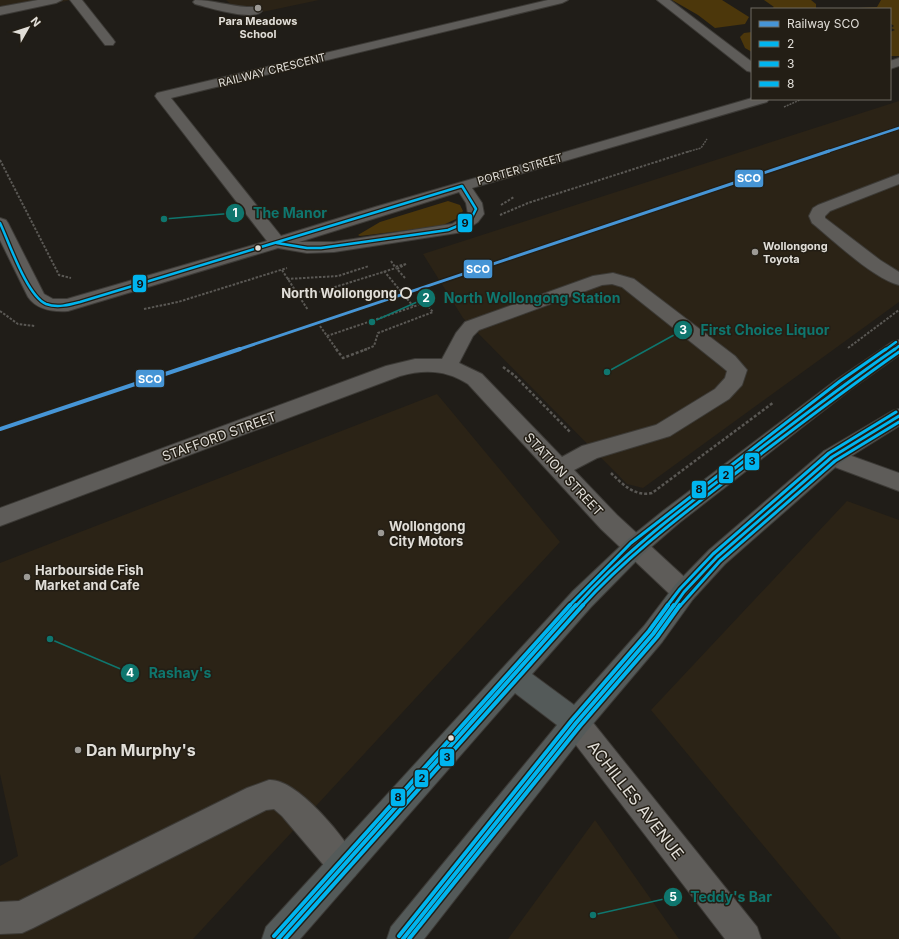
<svg xmlns="http://www.w3.org/2000/svg" width="899" height="939" viewBox="0 0 899 939" font-family="Inter,sans-serif">
	<rect width="100%" height="100%" fill="#201d18"/>
	<path fill="#2b2316" d="M0,0H71L0,15Z
		M226,0H319L244,16Z
		M899,101V302L643,488L627,484L463,318L423,254Z
		M437,394L560,542L193,939H0V866L18,856L0,774V563Z
		M847,501L899,520V939H841L651,710Z
		M595,820L679,939H508Z"/>
	<path fill="#4c370b" d="M672,0H722L749,17L745,24L715,28L698,15Z
		M764,0H811L816,4V9H771L774,7Z
		M881,0H899V56H890V32L895,30L891,28L894,26L890,23V9H840L877,7Z
		M752,32V52L745,48L740,37L744,33Z
		M448,201L460,205L463,211L456,219L441,226L360,236L358,235L380,222Z"/>
	<g fill="none" stroke-linecap="round" stroke-linejoin="round">
		<g stroke="#3c3a36" stroke-width="2">
			<path id="minor" d="M38,0H62L56,3L0,15V7Z
				M70,0H82L113,39L115,42L113,45H105Z
				M195,0C213,0 229,6 247,7C253,7 258,6 262,11C254,22 207,7 195,4L193,2Z
				M548,0H568L562,3L171,98L281,236L375,207L752,98L769,99L767,102L472,188L482,203L484,214L478,222L463,232L334,252L307,253L278,248L68,311C53,312 37,310 28,297L0,240V218L6,220L8,223L44,294L53,299H67L267,241L157,99L155,96L157,93ZM459,192L466,203L468,214L452,224L334,242H299Z
				M657,0H670L752,62V72L747,71Z
				M899,58V66L890,69V61Z
				M899,174V184L830,211L825,216V218L880,260L899,272V285C874,279 834,241 812,223L809,216L813,208L818,205Z
				M613,273L634,279L735,356L747,370L742,385L729,399L670,436L597,458L574,470L617,515L693,585L696,592L693,599L684,603L675,599L601,529L468,384C446,370 425,369 400,376L0,526V508L386,366L415,359H442L456,333L465,322L593,276ZM612,284L622,287L721,366L727,371L725,378L715,389L656,425L582,446L562,457L482,374L459,363L473,336L479,330L602,285Z
				M832,449L899,473V491L824,463L821,457L824,451Z
				M576,710L586,714L757,927L761,939H725L566,732L562,723L566,714Z
				M269,780C297,778 349,841 359,865L355,876L344,880L333,876L282,816L274,809L266,810L33,928L22,933L0,934V902L19,901L247,788Z"/>
		</g>
		<g stroke="#3c3a36" stroke-width="2">
			<path id="major" d="M899,340V355L850,390L679,523L643,554L591,607L532,674L574,705L644,626L675,585L709,550L824,451L892,411L899,409V426L840,463L725,564L693,599L662,642L586,732L424,939H387L391,927L557,725L515,693L300,939H262L266,927L573,591L627,540L663,511L836,380L892,342Z"/>
		</g>
		<path stroke="#5a5854" stroke-width="1.5" stroke-dasharray="2 1" stroke-linecap="butt" d="M784,107L802,99
			M687,152L701,148L707,139"/>
		<path stroke="#5a5854" stroke-width="2" stroke-dasharray="2.5 1.5" stroke-linecap="butt" d="M0,160L59,275L71,278
			M501,205L514,197
			M500,215L528,203L690,151
			M391,261L395,267L406,264
			M282,270L308,310
			M384,271L413,306
			M405,278L397,269L406,264
			M287,279L338,276L369,266
			M418,293L426,301
			M300,298L396,268
			M144,309L178,302L287,268
			M0,311L18,324L35,326
			M320,326L337,350
			M327,336L436,299
			M848,348L899,310
			M364,350L374,346L378,333L433,312L427,305L436,299"/>
		<path stroke="#5a5854" stroke-width="2.5" stroke-dasharray="3 2" stroke-linecap="butt" d="M336,349L343,358L367,349
			M503,367L514,375L571,433
			M611,473C622,484 635,497 652,493L774,402"/>
		<use href="#minor" fill="#5e5c59" fill-rule="evenodd"/>
		<use href="#major" fill="#545a59" fill-rule="evenodd"/>
		<g stroke="#231e15" stroke-width="5">
			<path id="bus-1-far2" d="M894,350L899,346"/>
		</g>
		<g stroke="#231e15" stroke-width="6">
			<path id="bus-1-far1" d="M576,606C623,553 679,511 735,468C788,427 840,387 895,349
				M674,606L684,592L717,557L832,457L899,416"/>
		</g>
		<g stroke="#231e15" stroke-width="7">
			<path id="bus-1" d="M278,939L576,605
				M403,939L576,723L653,634L674,605"/>
		</g>
		<g stroke="#231e15" stroke-width="6">
			<path id="bus-2-far1" d="M582,606C628,555 682,515 736,473C790,432 843,391 899,352
				M680,606L720,561L835,461L899,422"/>
		</g>
		<g stroke="#231e15" stroke-width="7">
			<path id="bus-2" d="M285,939L583,605
				M409,939L580,726L657,637L680,605"/>
		</g>
		<g stroke="#231e15" stroke-width="5">
			<path id="bus-3-far2" d="M885,350L896,342"/>
		</g>
		<g stroke="#231e15" stroke-width="6">
			<path id="bus-3-far1" d="M569,606L631,543L840,381L886,349
				M667,606L680,589L713,554L829,453L896,412"/>
		</g>
		<g stroke="#231e15" stroke-width="7">
			<path id="bus-3" d="M274,936L570,605
				M399,936L572,720L649,631L668,605"/>
		</g>
		<g stroke="#231e15" stroke-width="5">
			<path id="bus-4" d="M0,223C9,242 27,296 46,304C57,308 69,305 80,302L462,186L476,209L470,221L448,230L321,248H307L277,243"/>
		</g>
		<use href="#bus-1-far2" stroke="#00b5ef" stroke-width="2.5"/>
		<use href="#bus-1-far1" stroke="#00b5ef" stroke-width="3"/>
		<use href="#bus-1" stroke="#00b5ef" stroke-width="4"/>
		<use href="#bus-2-far1" stroke="#00b5ef" stroke-width="3"/>
		<use href="#bus-2" stroke="#00b5ef" stroke-width="4"/>
		<use href="#bus-3-far2" stroke="#00b5ef" stroke-width="2.5"/>
		<use href="#bus-3-far1" stroke="#00b5ef" stroke-width="3"/>
		<use href="#bus-3" stroke="#00b5ef" stroke-width="4"/>
		<use href="#bus-4" stroke="#00b5ef" stroke-width="2.5"/>
		<g stroke="#231e15" stroke-width="4.5">
			<path id="rail-1-far2" d="M826,152L899,128"/>
		</g>
		<g stroke="#231e15" stroke-width="5.5">
			<path id="rail-1-far1" d="M237,350L829,151"/>
		</g>
		<g stroke="#231e15" stroke-width="7">
			<path id="rail-1" d="M0,429L240,349"/>
		</g>
		<use href="#rail-1-far2" stroke="#4695d6" stroke-width="2.5"/>
		<use href="#rail-1-far1" stroke="#4695d6" stroke-width="3"/>
		<use href="#rail-1" stroke="#4695d6" stroke-width="4"/>
	</g>
	<g fill="#9d9a95" stroke="#231e15" stroke-width="1.5">
		<circle cx="258" cy="8" r="4"/>
		<circle cx="755" cy="252" r="4"/>
		<circle cx="381" cy="533" r="4"/>
		<circle cx="27" cy="577" r="4"/>
		<circle cx="78" cy="750" r="4"/>
	</g>
	<g fill="#e1ded8" stroke="#231e15" stroke-width="1.5">
		<circle cx="258" cy="248" r="3.5"/>
		<circle cx="451" cy="738" r="3.5"/>
	</g>
	<circle fill="#231e15" stroke="#e1ded8" stroke-width="2" cx="406" cy="293" r="5"/>
	<g text-anchor="middle" stroke-width="3" stroke-linejoin="round" paint-order="stroke">
		<g font-size="11" font-weight="bold" fill="#e1ded8" stroke="#231e15">
			<text x="258" y="25">Para Meadows<tspan x="258" dy="13">School</tspan></text>
			<text x="763" y="250" text-anchor="start">Wollongong<tspan x="763" dy="13">Toyota</tspan></text>
		</g>
		<g font-size="11" fill="#e1ded8" stroke="#231e15">
			<text transform="translate(272 70) rotate(-14)" y="4">RAILWAY CRESCENT</text>
			<text transform="translate(520 169) rotate(-16)" y="4">PORTER STREET</text>
		</g>
		<g font-size="13" font-weight="bold" fill="#e1ded8" stroke="#231e15" text-anchor="end">
			<text x="397" y="298">North Wollongong</text>
		</g>
		<g font-size="13" fill="#e1ded8" stroke="#231e15">
			<text transform="translate(219 436) rotate(-20)" y="5">STAFFORD STREET</text>
			<text transform="translate(564 474) rotate(47)" y="5">STATION STREET</text>
		</g>
		<g font-size="13" font-weight="bold" fill="#e1ded8" stroke="#231e15" text-anchor="start">
			<text x="389" y="531">Wollongong<tspan x="389" dy="15">City Motors</tspan></text>
			<text x="35" y="575">Harbourside Fish<tspan x="35" dy="15">Market and Cafe</tspan></text>
		</g>
		<g font-size="16" font-weight="bold" fill="#e1ded8" stroke="#231e15" text-anchor="start">
			<text x="86" y="756">Dan Murphy's</text>
		</g>
		<g font-size="16" fill="#e1ded8" stroke="#231e15">
			<text transform="translate(636 800) rotate(52)" y="6">ACHILLES AVENUE</text>
		</g>
	</g>
	<path fill="none" stroke="#0f766e" stroke-width="1.5" d="M164 219L235 213M372 322L426 298M607 372L683 330M50 639L130 673M593 915L673 897"/>
	<g fill="#0f766e" stroke="#231e15" stroke-width="1.5">
		<circle cx="164" cy="219" r="4"/>
		<circle cx="372" cy="322" r="4"/>
		<circle cx="607" cy="372" r="4"/>
		<circle cx="50" cy="639" r="4"/>
		<circle cx="593" cy="915" r="4"/>
		<circle cx="235" cy="213" r="10"/>
		<circle cx="426" cy="298" r="10"/>
		<circle cx="683" cy="330" r="10"/>
		<circle cx="130" cy="673" r="10"/>
		<circle cx="673" cy="897" r="10"/>
	</g>
	<g font-size="12" text-anchor="middle" font-weight="bold" fill="#fff">
		<text x="235" y="217">1</text>
		<text x="426" y="302">2</text>
		<text x="683" y="334">3</text>
		<text x="130" y="677">4</text>
		<text x="673" y="901">5</text>
	</g>
	<g font-size="14" text-anchor="middle" font-weight="bold" fill="#0f766e" stroke="#231e15" stroke-width="3" stroke-linejoin="round" paint-order="stroke">
		<text x="290" y="218">The Manor</text>
		<text x="532" y="303">North Wollongong Station</text>
		<text x="765" y="335">First Choice Liquor</text>
		<text x="180" y="678">Rashay's</text>
		<text x="731" y="902">Teddy's Bar</text>
	</g>
	<g stroke="#231e15" stroke-width="1.5">
		<rect x="734" y="169" width="30" height="19" rx="4" fill="#4695d6"/>
		<rect x="457" y="213" width="16" height="20" rx="4" fill="#00b5ef"/>
		<rect x="463" y="259" width="30" height="20" rx="4" fill="#4695d6"/>
		<rect x="132" y="274" width="15" height="19" rx="4" fill="#00b5ef"/>
		<rect x="135" y="369" width="30" height="19" rx="4" fill="#4695d6"/>
		<rect x="744" y="452" width="16" height="19" rx="4" fill="#00b5ef"/>
		<rect x="718" y="465" width="16" height="19" rx="4" fill="#00b5ef"/>
		<rect x="691" y="480" width="16" height="19" rx="4" fill="#00b5ef"/>
		<rect x="439" y="748" width="16" height="19" rx="4" fill="#00b5ef"/>
		<rect x="414" y="769" width="15" height="19" rx="4" fill="#00b5ef"/>
		<rect x="390" y="788" width="16" height="19" rx="4" fill="#00b5ef"/>
	</g>
	<g font-size="11" text-anchor="middle" font-weight="bold" fill="#fff">
		<text x="749" y="182">SCO</text>
		<text x="478" y="273">SCO</text>
		<text x="150" y="383">SCO</text>
	</g>
	<g font-size="11" text-anchor="middle" font-weight="bold" fill="#111">
		<text x="465" y="227">9</text>
		<text x="140" y="288">9</text>
		<text x="752" y="465">3</text>
		<text x="726" y="479">2</text>
		<text x="699" y="493">8</text>
		<text x="447" y="761">3</text>
		<text x="422" y="782">2</text>
		<text x="398" y="801">8</text>
	</g>
	<rect x="751" y="8" width="140" height="92" fill="#231e15" stroke="#6f6b63"/>
	<rect x="759" y="21" width="20" height="6" fill="#4695d6" stroke="#6f6b63"/>
	<text x="787" y="28" font-size="12" fill="#e1ded8">Railway SCO</text>
	<rect x="759" y="41" width="20" height="6" fill="#00b5ef" stroke="#6f6b63"/>
	<text x="787" y="48" font-size="12" fill="#e1ded8">2</text>
	<rect x="759" y="61" width="20" height="6" fill="#00b5ef" stroke="#6f6b63"/>
	<text x="787" y="68" font-size="12" fill="#e1ded8">3</text>
	<rect x="759" y="81" width="20" height="6" fill="#00b5ef" stroke="#6f6b63"/>
	<text x="787" y="88" font-size="12" fill="#e1ded8">8</text>
	<g transform="translate(28 28) rotate(51)" stroke="#231e15" stroke-width="3" paint-order="stroke">
	<path d="M0-3L7 15L0 10L-7 15Z" fill="#e1ded8"/>
	<text y="-6" font-size="11" font-weight="bold" text-anchor="middle" fill="#e1ded8">N</text>
	</g>
</svg>
